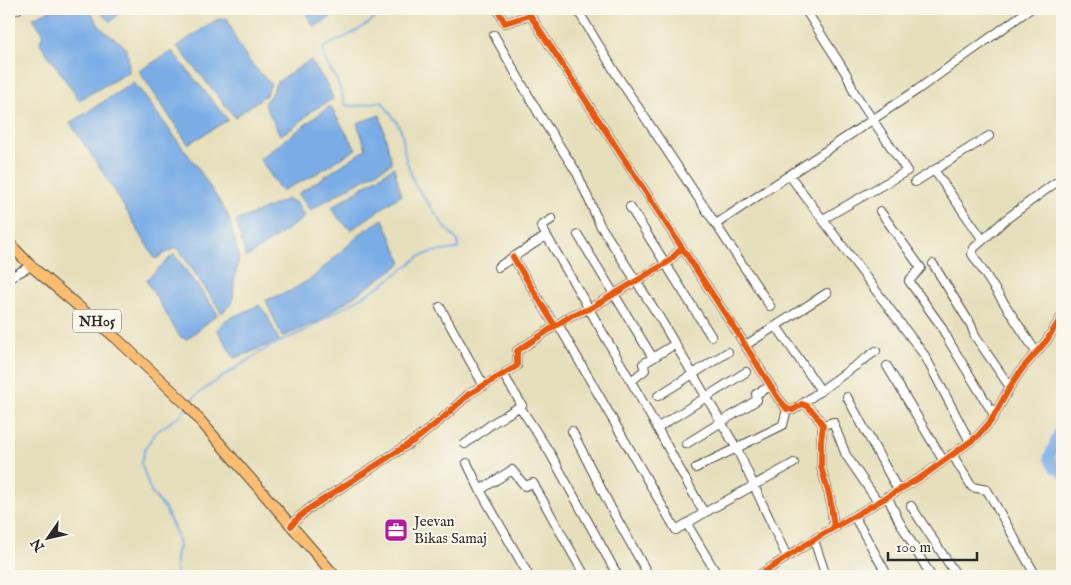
<svg xmlns="http://www.w3.org/2000/svg" width="1071" height="585" viewBox="0 0 1071 585" font-family="'IM FELL English',serif">
	<rect width="100%" height="100%" fill="#fbf7ec"/>
	<filter id="ink" filterUnits="userSpaceOnUse"><feTurbulence type="fractalNoise" baseFrequency=".02" numOctaves="2"/><feDisplacementMap in="SourceGraphic" scale="10" xChannelSelector="R" yChannelSelector="G"/><feConvolveMatrix kernelMatrix="1 2 1 2 8 2 1 2 1" color-interpolation-filters="sRGB"/></filter>
	<filter id="wash" filterUnits="userSpaceOnUse"><feTurbulence type="fractalNoise" baseFrequency=".0096" numOctaves="4" result="noise"/><feDisplacementMap in="SourceGraphic" scale="20" xChannelSelector="R" yChannelSelector="G"/><feGaussianBlur stdDeviation="1.12" result="paint"/><feColorMatrix in="noise" values="0 0 0 0 0 0 0 0 0 0 0 0 0 0 0 0 0 1.4 0 .05"/><feComposite in="paint" operator="in"/></filter>
	<g filter="url(#wash)">
		<rect width="100%" height="100%" fill="#e6dfbb"/>
		<path fill="#7aade6" stroke="#526c88" d="M53,9H89C93,15 97,24 102,29C123,48 128,38 129,72L79,100L40,43L43,33L33,18Z
			M98,9H121L115,18L110,22Z
			M303,9H326L331,17L314,27Z
			M227,18L238,44L250,62L271,84L266,95L235,117L177,46L216,20Z
			M172,51L228,120L188,144L139,71Z
			M310,60C319,73 329,84 333,99L313,110L293,128L280,135L264,103L272,93L276,83Z
			M134,82L198,168L228,215L239,257L234,282L233,302L222,313L177,247L155,259L110,183L70,123Z
			M330,106L356,149L311,177L281,191L260,159Z
			M380,115L392,163L310,210L298,194L366,149L357,123Z
			M394,167L401,195L351,230L339,219L332,207Z
			M288,199L296,203L305,217L246,258L236,221Z
			M383,219L402,263L317,322L282,337L266,300L290,291L312,278L365,230Z
			M174,254L218,314L187,339L180,337L146,280Z
			M259,305L267,315L279,340L249,353L234,358L217,329L226,320Z"/>
		<g fill="none" stroke-linecap="round" stroke-linejoin="round">
			<path stroke="#7aade6" stroke-width="2" d="M190,404L195,396L225,375L267,348L308,329L383,284L419,257L432,252L458,249V241L445,227L414,183L405,156L402,132L396,121L382,102C369,102 358,109 346,105C342,97 341,89 337,81C332,69 322,62 324,47C342,39 372,25 384,9
				M176,576V556L179,546L177,535L165,509L151,492L141,463L145,449L155,433L182,414L185,409"/>
			<path stroke="#7aade6" stroke-width="11" d="M1062,425L1049,458L1054,467L1062,472"/>
		</g>
	</g>
	<g filter="url(#ink)">
		<g fill="none" stroke-linecap="round" stroke-linejoin="round">
			<g stroke="#474641" stroke-width="10">
				<path id="minor" d="M497,9L505,23L530,15L737,332L778,398L787,409L793,410L802,404L807,406L815,414L823,425L821,441V467L830,498L834,527
					M577,9L618,77L770,306
					M805,9L847,75L854,92L907,171L823,219
					M9,13L18,9
					M494,35L539,114L577,173L600,225L658,315L737,449L787,557
					M934,170L983,240
					M790,176L925,356L970,442
					M915,182L989,136
					M630,207L711,336
					M880,211L921,268L909,281L941,326L950,343L994,415
					M552,219L541,226L640,397L704,513
					M719,222L917,90L1030,9
					M578,235L653,358
					M513,257L555,326
					M933,264L971,325L975,336L1010,387
					M498,267L546,236
					M9,278L31,266
					M440,307L484,386
					M558,324L676,530L704,513L794,463
					M777,327L821,391
					M746,345L827,293
					M1036,352L972,254L974,248L1005,220L1055,183
					M887,366L943,460
					M631,381L645,370L643,364L675,344
					M658,396L728,352
					M847,397L898,490
					M802,404L876,351
					M520,407L550,453L618,576
					M823,425L833,422L846,455L878,502
					M657,428L746,372
					M572,431L612,510L649,576
					M465,444L493,423L522,405L503,374
					M686,444L757,400L756,394L771,386
					M952,454L972,487L987,490L1036,576
					M467,463L480,490L529,576
					M696,468L783,425L787,409
					M480,490L512,470L525,486L533,483L585,576
					M887,496L899,521L931,576
					M911,506L957,576
					M854,516L885,571L877,576
					M687,524L718,576
					M291,526L300,516L310,508L418,438L444,417L469,394L517,366V351L572,315L589,309L668,262L682,248
					M814,540L826,576
					M758,576L818,537L923,476L978,436L991,421L1010,387L1022,369L1047,340L1062,316"/>
			</g>
			<g stroke="#474641" stroke-width="12">
				<path id="major" d="M9,243L31,266L117,339L184,402L335,576"/>
			</g>
			<use href="#minor" stroke="#fff" stroke-width="8"/>
			<use href="#major" stroke="#fcbd6f" stroke-width="10"/>
			<g stroke="#fbf7ec" stroke-width="9">
				<path id="cycleway" d="M497,9L505,23L530,15L737,332L778,398L787,409L793,410L802,404L807,406L815,414L823,425L821,441V467L830,498L834,527
					M513,257L555,326
					M291,526L300,516L310,508L418,438L444,417L469,394L517,366V351L572,315L589,309L668,262L682,248
					M758,576L818,537L923,476L978,436L991,421L1010,387L1022,369L1047,340L1062,316"/>
			</g>
			<use href="#cycleway" stroke="#e8590c" stroke-width="6"/>
		</g>
	</g>
	<defs>
		<g id="office-square" transform="scale(1.25)"><rect x="-9" y="-9" width="18" height="18" rx="4" fill="#b5179e" stroke="#fbf7ec"/><path d="M-6-3h4V-5.5h4V-3h4V5H-6ZM-1-4.5V-3h2v-1.5ZM-6 0V1H6V0Z" fill="#fff"/></g>
	</defs>
	<g fill-rule="evenodd">
		<use href="#office-square" x="396" y="530"/>
	</g>
	<g text-anchor="middle" stroke-width="4" stroke-linejoin="round" paint-order="stroke">
		<rect fill="#fbf7ec" stroke="#696865" stroke-width="1" x="73" y="309.5" width="48" height="23" rx="4"/>
		<g font-size="14" font-weight="bold" fill="#2b2b2b">
			<text x="97" y="326">NH05</text>
		</g>
		<g font-size="15" fill="#2b2b2b" stroke="#fbf7ec" text-anchor="start">
			<text x="414" y="526">Jeevan<tspan x="414" dy="17">Bikas Samaj</tspan></text>
		</g>
	</g>
	<rect width="1071" height="585" fill="none" stroke="#fbf7ec" stroke-width="30"/>
	<g transform="translate(48 538) rotate(236)" stroke="#fbf7ec" stroke-width="4" paint-order="stroke">
	<path d="M0-4L9 19L0 12L-9 19Z" fill="#2b2b2b"/>
	<text y="-8" font-size="14" font-weight="bold" text-anchor="middle" fill="#2b2b2b">N</text>
	</g>
	<path d="M888 552v8h89v-8" fill="none" stroke="#2b2b2b" stroke-width="2.5"/>
	<text x="896" y="552" font-size="15" fill="#2b2b2b" stroke="#fbf7ec" stroke-width="4" paint-order="stroke">100 m</text>
</svg>
